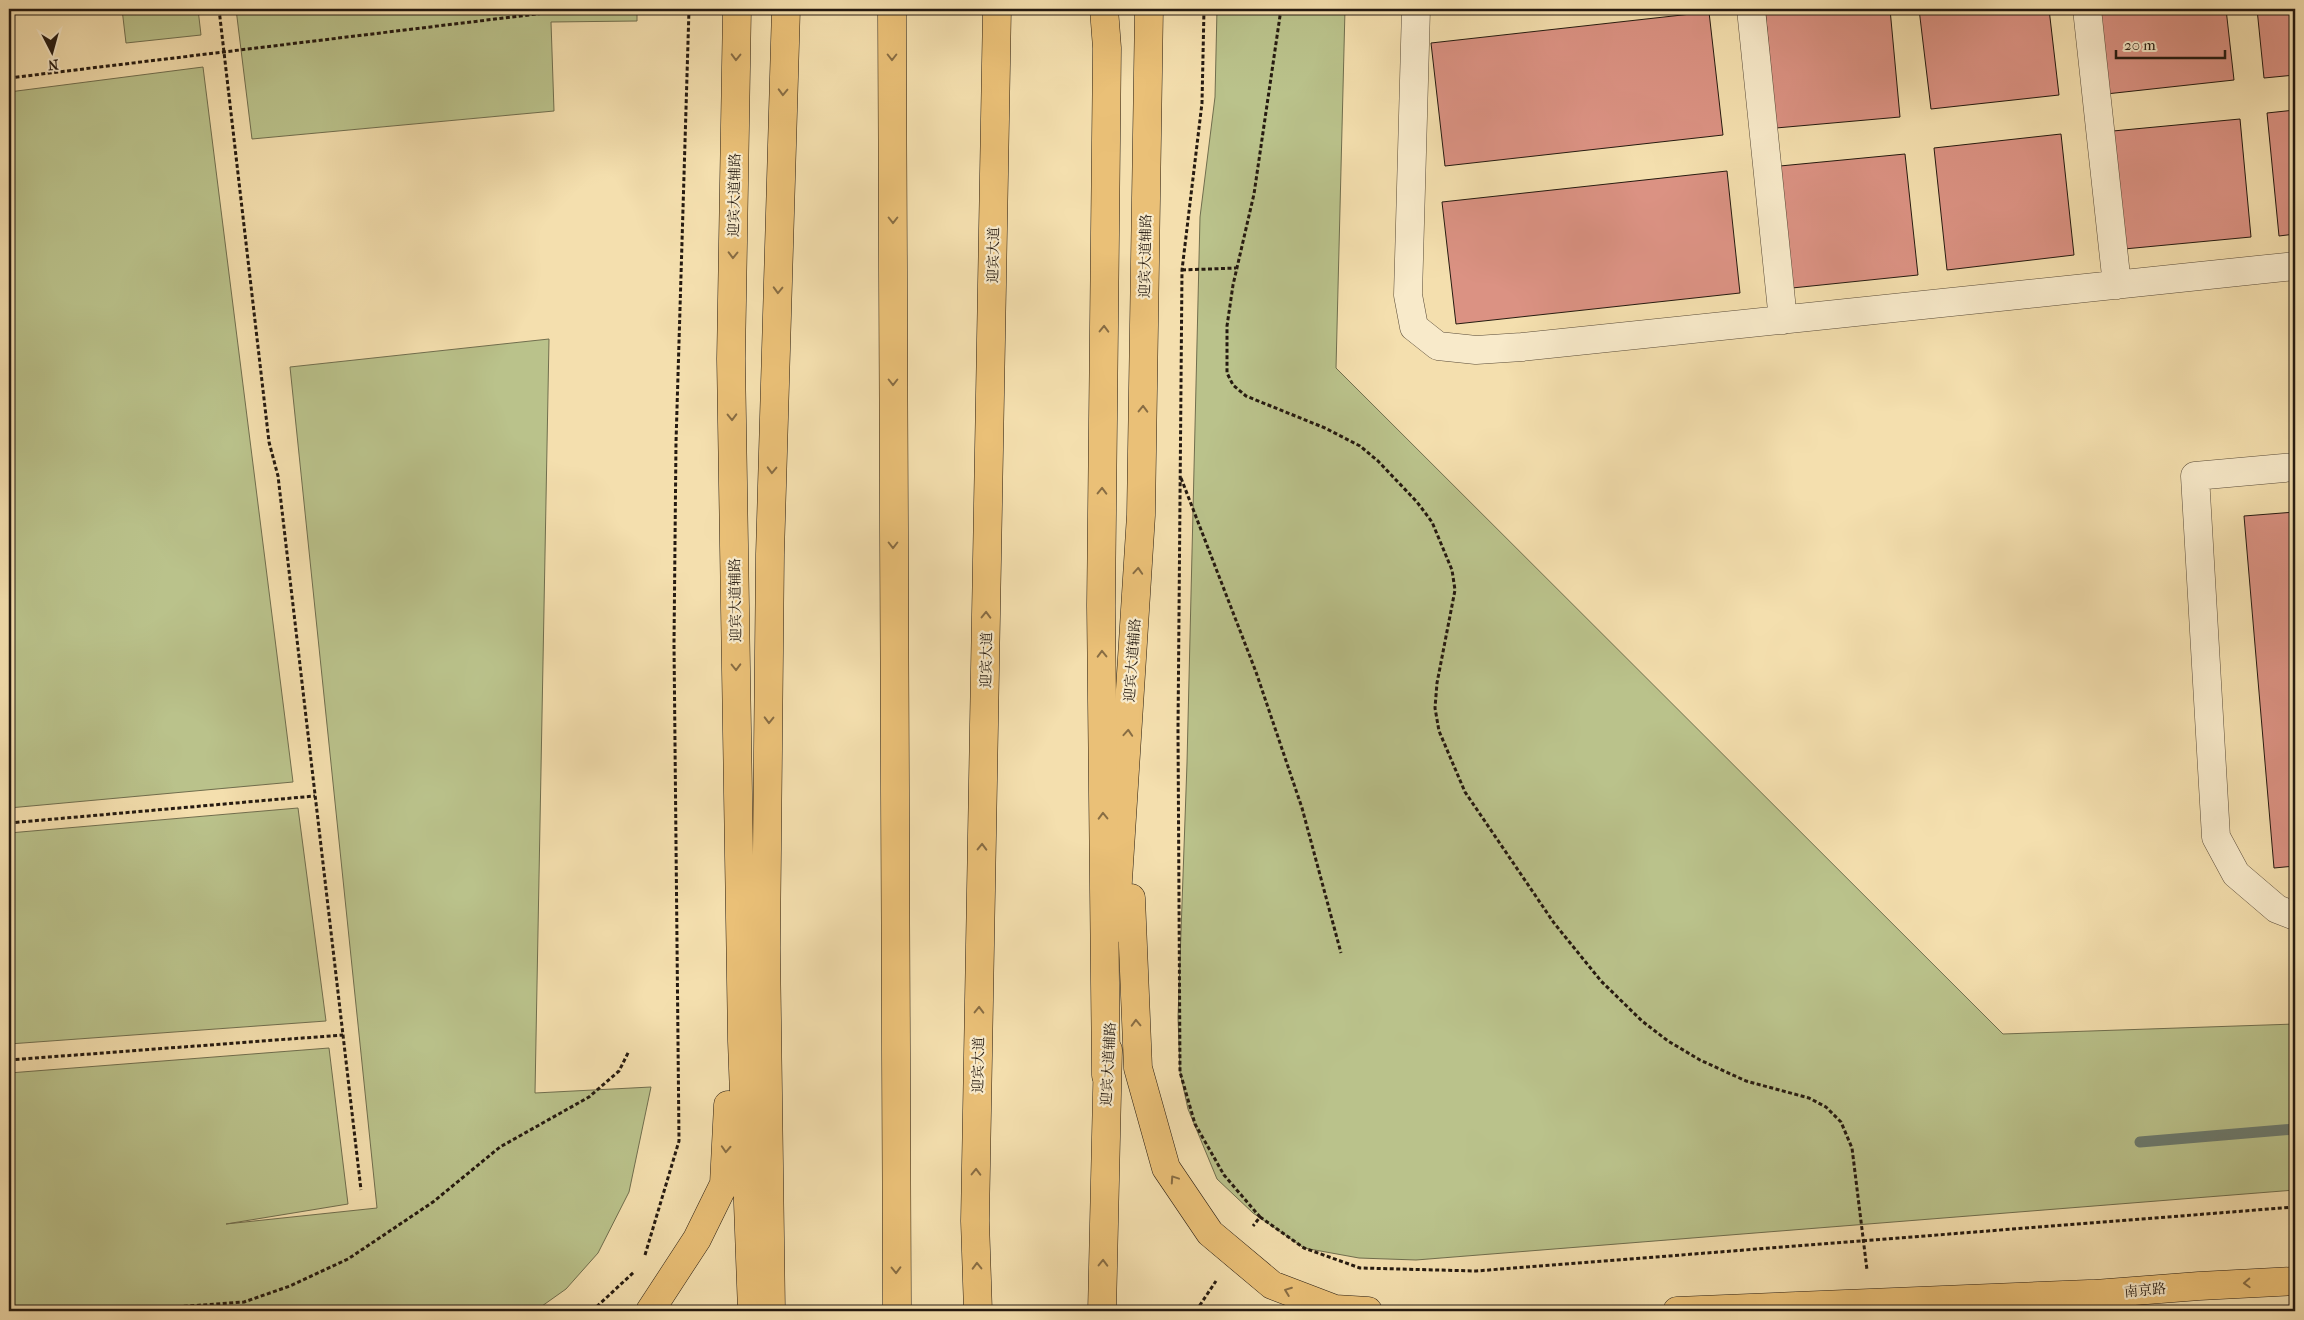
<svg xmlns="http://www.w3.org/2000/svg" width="2304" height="1320" viewBox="0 0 2304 1320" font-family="'IM FELL French Canon','Noto Serif SC',serif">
	<rect width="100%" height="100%" fill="#f4dfae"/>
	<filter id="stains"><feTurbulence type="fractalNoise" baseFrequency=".004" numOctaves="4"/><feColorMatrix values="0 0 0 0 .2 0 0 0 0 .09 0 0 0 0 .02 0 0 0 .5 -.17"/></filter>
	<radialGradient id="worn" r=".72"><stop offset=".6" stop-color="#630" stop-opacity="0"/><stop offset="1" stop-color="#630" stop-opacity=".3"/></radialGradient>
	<path fill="#bac28b" stroke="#706e4e" d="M122,9H198L201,35L126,43Z
		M236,9H637V21L551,22L554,111L252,139Z
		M1217,9H1345L1336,368L2003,1034L2295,1024V1190L1416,1260L1359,1258L1304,1248L1253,1213L1217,1179L1188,1109L1180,1072L1178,1017L1187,763L1200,217L1215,97Z
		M203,67L293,782L9,808V92Z
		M549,339L535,1093L651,1087L629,1192L598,1253L566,1289L535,1311H9V1073L329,1048L348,1204L226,1224L377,1208L290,367Z
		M298,808L326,1021L9,1044V833Z"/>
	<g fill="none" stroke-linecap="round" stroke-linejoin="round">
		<path stroke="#6c7b6f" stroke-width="11" d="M2140,1142L2295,1129"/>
	</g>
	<path fill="#db9283" stroke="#251a10" d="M1765,9H1890L1900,117L1776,128Z
		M1919,9H2049L2059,95L1931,109Z
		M2097,9H2226L2234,80L2106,94Z
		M2257,9H2295V75L2264,78Z
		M1709,12L1723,135L1445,166L1431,43Z
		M2295,110V234L2279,236L2267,113Z
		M2240,119L2251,237L2124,249L2113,131Z
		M2061,134L2074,255L1947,270L1934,148Z
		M1905,154L1918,275L1792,288L1780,166Z
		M1727,171L1740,293L1456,324L1442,202Z
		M2295,512V866L2274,868L2244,516Z"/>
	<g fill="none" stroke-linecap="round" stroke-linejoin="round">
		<g stroke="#594b38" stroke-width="29">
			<path id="minor" d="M1416,9L1408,295L1414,327L1438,346L1476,350L1522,347L2295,266
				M1751,9L1783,320
				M2087,9L2117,285
				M2295,467L2195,476L2216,837L2236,874L2277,909L2295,916"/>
		</g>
		<g stroke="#251a10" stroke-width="29">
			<path id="major" d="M737,9L731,359L742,1041L752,1311
				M1131,898L1138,1068L1166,1168L1210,1233L1272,1285L1335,1309L1368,1311
				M1115,928L1141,515L1149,9
				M2095,1294L2199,1286L2295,1281
				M650,1311L697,1239L724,1184L728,1105
				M1102,1311L1108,1050
				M1677,1311L2114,1293"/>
		</g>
		<g stroke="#251a10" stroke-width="29">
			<path id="highway" d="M892,9L897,1311
				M1104,9L1107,48L1101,606L1106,1075
				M771,1311L766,948L770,554L786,9
				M978,1311L975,1221L997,9"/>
		</g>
		<path stroke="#251a10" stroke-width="3" stroke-dasharray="4 2.5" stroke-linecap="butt" d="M219,9L269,442L278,476L361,1190
			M1204,9L1202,103L1182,270L1178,730L1180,1072L1195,1124L1224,1175L1260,1217L1253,1226
			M1281,9L1254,194L1233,285L1227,326V373L1233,385L1246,396L1325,428L1360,446L1378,461L1417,502L1432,522L1452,570L1455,590L1437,683L1435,708L1439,731L1465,792L1554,923L1601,981L1642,1021L1668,1041L1700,1060L1746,1081L1809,1098L1826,1107L1841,1122L1852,1148L1867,1270
			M9,78L545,13L544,9
			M1182,270L1236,268
			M1181,478L1256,672L1302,808L1341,953
			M9,823L315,796
			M9,1060L343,1035
			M1260,1217L1304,1248L1360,1268L1476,1271L2295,1207
			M645,1255L679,1141L674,644L676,442L689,9
			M119,1311L244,1302L290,1286L348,1259L433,1202L500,1147L589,1097L619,1071L629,1051
			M592,1311L634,1272
			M1196,1311L1216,1281"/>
		<use href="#minor" stroke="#f8eaca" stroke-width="28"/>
		<use href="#major" stroke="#eac077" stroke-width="28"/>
		<use href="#highway" stroke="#eac077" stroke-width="28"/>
	</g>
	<defs><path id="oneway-chevron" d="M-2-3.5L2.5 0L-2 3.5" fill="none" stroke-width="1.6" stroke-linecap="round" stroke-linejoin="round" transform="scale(1.25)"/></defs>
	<g stroke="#886d44">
		<use href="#oneway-chevron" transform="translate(736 57) rotate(91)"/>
		<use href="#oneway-chevron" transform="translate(892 57) rotate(90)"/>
		<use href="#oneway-chevron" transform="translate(783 92) rotate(92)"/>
		<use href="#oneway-chevron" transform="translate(893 220) rotate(90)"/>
		<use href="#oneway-chevron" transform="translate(733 255) rotate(91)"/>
		<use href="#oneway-chevron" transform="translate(778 290) rotate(92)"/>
		<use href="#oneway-chevron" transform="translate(1104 329) rotate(-89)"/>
		<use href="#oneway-chevron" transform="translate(893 382) rotate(90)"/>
		<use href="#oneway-chevron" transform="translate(1143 409) rotate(-89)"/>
		<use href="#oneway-chevron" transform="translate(732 417) rotate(89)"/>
		<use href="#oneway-chevron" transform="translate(772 470) rotate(92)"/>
		<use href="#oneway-chevron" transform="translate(1102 491) rotate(-89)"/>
		<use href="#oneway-chevron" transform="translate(893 545) rotate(90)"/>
		<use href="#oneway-chevron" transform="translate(1138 571) rotate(-86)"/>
		<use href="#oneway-chevron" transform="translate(986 615) rotate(-89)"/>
		<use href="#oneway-chevron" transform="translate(1102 654) rotate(-91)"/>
		<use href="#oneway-chevron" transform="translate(736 667) rotate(89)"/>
		<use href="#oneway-chevron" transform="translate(769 720) rotate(91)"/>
		<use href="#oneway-chevron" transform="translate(1128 733) rotate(-86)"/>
		<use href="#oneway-chevron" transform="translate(1103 816) rotate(-91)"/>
		<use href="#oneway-chevron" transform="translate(982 847) rotate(-89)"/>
		<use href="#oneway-chevron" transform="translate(979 1010) rotate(-89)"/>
		<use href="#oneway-chevron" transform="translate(1136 1023) rotate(-92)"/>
		<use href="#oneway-chevron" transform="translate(726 1149) rotate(93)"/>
		<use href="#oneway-chevron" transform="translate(976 1172) rotate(-89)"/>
		<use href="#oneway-chevron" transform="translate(1174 1179) rotate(-124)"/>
		<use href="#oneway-chevron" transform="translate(1103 1263) rotate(-89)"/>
		<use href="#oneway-chevron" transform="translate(977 1266) rotate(-91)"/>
		<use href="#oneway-chevron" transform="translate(896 1270) rotate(89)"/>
		<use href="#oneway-chevron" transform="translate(2247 1283) rotate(177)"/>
		<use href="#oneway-chevron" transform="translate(1288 1291) rotate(-159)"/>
	</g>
	<g text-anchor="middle" stroke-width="4.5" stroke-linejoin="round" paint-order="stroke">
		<g font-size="14" fill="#251a10" stroke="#f8eaca">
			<text transform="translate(734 195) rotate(-89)" y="5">迎宾大道辅路</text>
			<text transform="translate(993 255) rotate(-89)" y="5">迎宾大道</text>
			<text transform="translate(1145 256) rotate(-89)" y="5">迎宾大道辅路</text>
			<text transform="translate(735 600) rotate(-91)" y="5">迎宾大道辅路</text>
			<text transform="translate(986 660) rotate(-89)" y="5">迎宾大道</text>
			<text transform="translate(1132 660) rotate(-86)" y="5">迎宾大道辅路</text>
			<text transform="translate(1108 1064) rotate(-87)" y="5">迎宾大道辅路</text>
			<text transform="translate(978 1065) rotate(-89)" y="5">迎宾大道</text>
			<text transform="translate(2145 1290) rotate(-5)" y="5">南京路</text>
		</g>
	</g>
	<rect width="2304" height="1320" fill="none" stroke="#f4dfae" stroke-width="30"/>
	<rect x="10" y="10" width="2284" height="1300" fill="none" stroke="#251a10" stroke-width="2.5"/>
	<rect x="15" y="15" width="2274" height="1290" fill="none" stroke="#251a10"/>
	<g transform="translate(52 52) rotate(174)" stroke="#f8eaca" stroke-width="4" paint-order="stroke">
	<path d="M0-4L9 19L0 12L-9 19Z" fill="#251a10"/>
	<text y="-8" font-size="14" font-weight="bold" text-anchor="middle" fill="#251a10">N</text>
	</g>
	<path d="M2116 50v8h109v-8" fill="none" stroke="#251a10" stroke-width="2.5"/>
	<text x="2124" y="50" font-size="15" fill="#251a10" stroke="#f8eaca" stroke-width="4" paint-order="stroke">20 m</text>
	<rect width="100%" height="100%" filter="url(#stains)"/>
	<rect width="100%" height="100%" fill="url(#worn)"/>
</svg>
